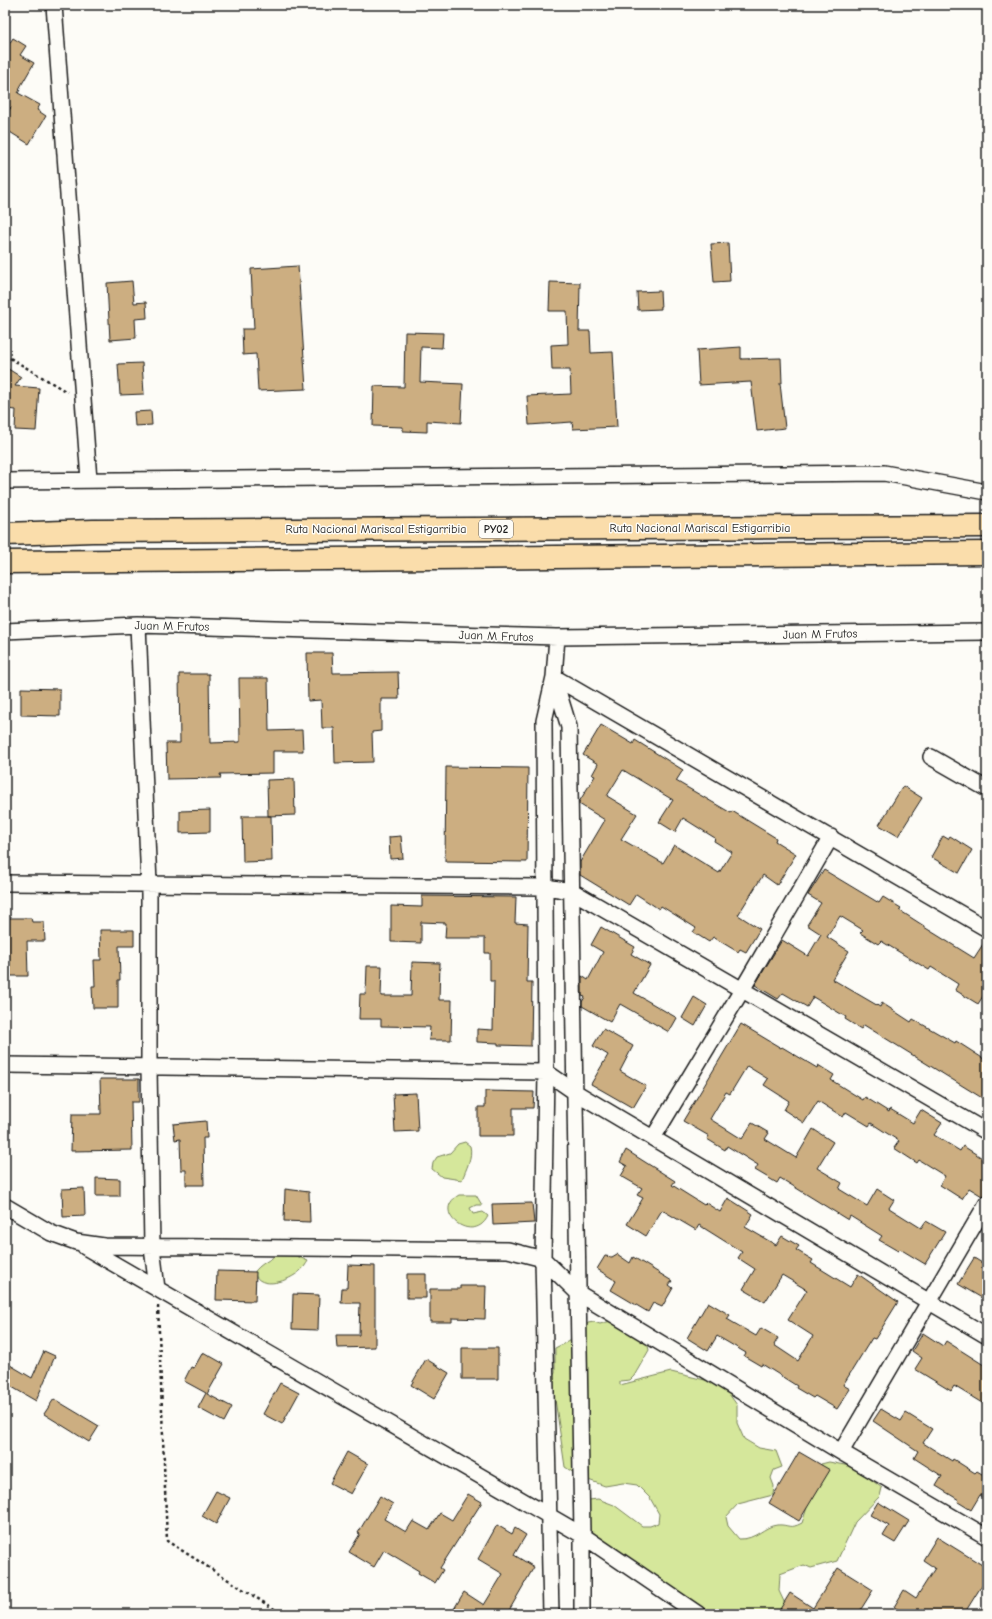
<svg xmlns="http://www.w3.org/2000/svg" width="992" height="1619" viewBox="0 0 992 1619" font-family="'Comic Neue',sans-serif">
<rect width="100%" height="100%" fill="#fdfcf7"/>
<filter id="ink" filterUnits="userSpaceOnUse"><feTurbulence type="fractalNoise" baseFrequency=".025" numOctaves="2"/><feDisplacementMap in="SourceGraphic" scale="8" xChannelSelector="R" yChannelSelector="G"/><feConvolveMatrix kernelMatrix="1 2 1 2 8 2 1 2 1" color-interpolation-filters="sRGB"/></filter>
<g filter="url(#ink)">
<path fill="#d5e79b" stroke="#78825c" d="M 465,1142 L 470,1146 C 473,1157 466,1169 462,1180 L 442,1177 L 432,1169 L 433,1163 L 437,1157 L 450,1153 L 458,1144 Z
M 459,1195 L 476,1195 L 482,1205 L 476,1205 L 470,1208 L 473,1214 L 483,1212 L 488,1216 C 474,1246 429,1212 459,1195 Z
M 279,1253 L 292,1254 L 308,1261 C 306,1264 304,1268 300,1271 C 289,1281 261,1291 254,1273 C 259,1264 271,1260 279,1253 Z
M 614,1320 L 646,1339 L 649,1350 L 634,1376 L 630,1380 L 620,1381 L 620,1385 L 671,1372 L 722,1384 L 737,1405 L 737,1423 L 744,1439 L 759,1448 L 776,1451 L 782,1467 L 774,1470 L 771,1478 L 774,1486 L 773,1495 L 738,1504 L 726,1517 L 728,1526 L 739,1539 C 756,1540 764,1526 777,1525 C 789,1524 789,1530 802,1523 L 821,1464 L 829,1462 L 855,1467 L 882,1488 L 880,1496 L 855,1522 L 837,1561 L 811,1568 L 804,1565 L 780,1574 L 779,1591 L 786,1606 L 780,1614 L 696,1614 L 580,1542 L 589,1500 L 598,1499 L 614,1505 L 642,1526 L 650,1526 L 658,1523 L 659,1514 L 650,1498 L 637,1485 L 623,1483 L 605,1486 L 580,1477 L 565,1467 L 555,1399 L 552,1396 L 549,1383 L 555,1373 L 555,1348 L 569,1341 L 573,1335 L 584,1329 L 588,1323 L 594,1322 L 600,1324 Z"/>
<path fill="#ccae81" stroke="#1c1c1c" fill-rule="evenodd" d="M 13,38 L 26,46 L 20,55 L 34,63 L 19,89 L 20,90 L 18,93 L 40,105 L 37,110 L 46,116 L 29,144 L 5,129 L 5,117 L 11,107 L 5,115 L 5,50 Z
M 728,243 L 730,281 L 714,282 L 711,244 Z
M 298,266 L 306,389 L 258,391 L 256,354 L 243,355 L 242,329 L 254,329 L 251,269 Z
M 132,281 L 134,303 L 146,302 L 147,318 L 135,319 L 136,338 L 110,340 L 107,283 Z
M 550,282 L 580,283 L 579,331 L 590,331 L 591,353 L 613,352 L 617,427 L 573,429 L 572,422 L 529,425 L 527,396 L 571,394 L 570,370 L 552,370 L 551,345 L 568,344 L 567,311 L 549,311 Z
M 660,291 L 661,309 L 638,310 L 637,292 Z
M 405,332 L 443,333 L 442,348 L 421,347 L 420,382 L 463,384 L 461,423 L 427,421 L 427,432 L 403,431 L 403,427 L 373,426 L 374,386 L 404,387 Z
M 741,347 L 741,359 L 781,358 L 782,383 L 780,383 L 785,428 L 757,431 L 751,382 L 699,385 L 697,350 Z
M 142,363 L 144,394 L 120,395 L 118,364 Z
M 5,367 L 21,377 L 15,386 L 39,388 L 36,431 L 15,430 L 16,410 L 6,409 L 7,398 L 5,401 Z
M 151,411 L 152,425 L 135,426 L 134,412 Z
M 307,653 L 332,653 L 333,673 L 398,672 L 399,699 L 381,699 L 381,731 L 372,732 L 373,762 L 335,763 L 334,728 L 322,728 L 321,700 L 308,701 Z
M 179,674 L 209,674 L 210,743 L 240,742 L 239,678 L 268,678 L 269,731 L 302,730 L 303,751 L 273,751 L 273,773 L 220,774 L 221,778 L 167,779 L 166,743 L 180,743 Z
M 21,688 L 60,689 L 60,716 L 21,715 Z
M 601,725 L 633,744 L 635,740 L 683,770 L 676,781 L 731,813 L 732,811 L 776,838 L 775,841 L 796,854 L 777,885 L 763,875 L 738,915 L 760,929 L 746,952 L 740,949 L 738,952 L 713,937 L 709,942 L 693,932 L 696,928 L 661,906 L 659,909 L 636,894 L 629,905 L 580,875 L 580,862 L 605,820 L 579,804 L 579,802 L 595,776 L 592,775 L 598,764 L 583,755 ZM 623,770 L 673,800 L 659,822 L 675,832 L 683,818 L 715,838 L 714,841 L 732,852 L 719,873 L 674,845 L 663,863 L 621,839 L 637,814 L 607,796 Z
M 446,767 L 528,768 L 527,862 L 445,861 Z
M 294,779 L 295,815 L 268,816 L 267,780 Z
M 903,786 L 922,798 L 898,836 L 879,825 Z
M 210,810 L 210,832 L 180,833 L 180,811 Z
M 242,816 L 271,816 L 272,861 L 243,862 Z
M 401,836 L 403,858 L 390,859 L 389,837 Z
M 943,836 L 948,839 L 950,836 L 972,850 L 959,873 L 931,857 Z
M 824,870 L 879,903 L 883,897 L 901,908 L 899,910 L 924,926 L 924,927 L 974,958 L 987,938 L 987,990 L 978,1004 L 955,990 L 958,984 L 931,967 L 929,970 L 881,941 L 878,944 L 860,933 L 863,930 L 840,916 L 827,937 L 849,951 L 832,979 L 880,1007 L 882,1003 L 911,1022 L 913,1019 L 955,1043 L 956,1041 L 987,1061 L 987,1101 L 864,1025 L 861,1029 L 845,1019 L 846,1017 L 813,997 L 807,1007 L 783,993 L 778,999 L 755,985 L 782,940 L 808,956 L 821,934 L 807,925 L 821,903 L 808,895 Z
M 422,896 L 516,897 L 515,923 L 528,924 L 527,982 L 532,982 L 531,1046 L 498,1045 L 498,1043 L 477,1042 L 477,1029 L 493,1030 L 494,981 L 490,981 L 490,953 L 485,953 L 485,938 L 445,938 L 446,923 L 421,922 L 421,943 L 391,942 L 391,906 L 422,907 Z
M 5,918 L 31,918 L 32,922 L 44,922 L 45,941 L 27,941 L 28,976 L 5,976 Z
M 601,927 L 635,947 L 631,954 L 650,965 L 634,993 L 677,1018 L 669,1032 L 620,1004 L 610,1022 L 582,1006 L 582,1002 L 585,997 L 582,996 L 582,976 L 588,980 L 603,952 L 591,945 Z
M 100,930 L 134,930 L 134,946 L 119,946 L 120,980 L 118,980 L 118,1008 L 93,1008 L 92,986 L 95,986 L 94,960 L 101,960 Z
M 412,962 L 440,963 L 439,1000 L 452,1000 L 451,1040 L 429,1040 L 430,1027 L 381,1026 L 381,1019 L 359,1019 L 360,994 L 366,994 L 367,966 L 382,966 L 381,996 L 411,996 Z
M 694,997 L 707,1005 L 695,1026 L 682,1018 Z
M 741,1024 L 781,1048 L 782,1047 L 817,1068 L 818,1065 L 834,1075 L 831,1080 L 863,1100 L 865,1097 L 889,1112 L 890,1109 L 913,1123 L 921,1110 L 942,1123 L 934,1135 L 960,1151 L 963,1146 L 987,1161 L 987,1194 L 982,1196 L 969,1188 L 962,1199 L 940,1185 L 945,1176 L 919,1160 L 917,1163 L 894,1148 L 899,1141 L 871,1123 L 869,1126 L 846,1112 L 843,1117 L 818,1101 L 804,1123 L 784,1110 L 789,1101 L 764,1085 L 768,1079 L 747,1066 L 730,1094 L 726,1092 L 710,1119 L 742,1139 L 752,1123 L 769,1133 L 765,1139 L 796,1158 L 813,1129 L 833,1142 L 817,1168 L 842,1183 L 839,1189 L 867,1206 L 877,1189 L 894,1200 L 889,1208 L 921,1228 L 926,1221 L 945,1232 L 925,1264 L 900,1249 L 898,1251 L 879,1240 L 882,1236 L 850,1216 L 848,1220 L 780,1178 L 777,1183 L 755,1170 L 758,1165 L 727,1146 L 725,1150 L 707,1139 L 709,1136 L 683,1121 Z
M 603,1029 L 633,1046 L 620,1071 L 646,1086 L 633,1108 L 591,1084 L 608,1055 L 593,1046 Z
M 100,1079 L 139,1079 L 139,1102 L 131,1102 L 132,1150 L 71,1151 L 72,1114 L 101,1114 Z
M 485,1091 L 534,1092 L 533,1108 L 513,1108 L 513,1136 L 478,1136 L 478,1107 L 485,1107 Z
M 416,1093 L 418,1131 L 395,1132 L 393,1094 Z
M 206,1121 L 207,1138 L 203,1138 L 204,1185 L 186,1185 L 186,1170 L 181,1170 L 180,1139 L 175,1140 L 173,1124 Z
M 626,1150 L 675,1181 L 672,1185 L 704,1205 L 706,1203 L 720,1212 L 728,1198 L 753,1214 L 745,1227 L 776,1245 L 782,1236 L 799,1246 L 796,1250 L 813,1260 L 811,1263 L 850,1287 L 858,1274 L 898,1302 L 875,1339 L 872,1338 L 843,1385 L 850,1389 L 837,1409 L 815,1396 L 813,1398 L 796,1388 L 797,1386 L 762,1364 L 761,1366 L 744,1356 L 746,1353 L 717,1336 L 708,1351 L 687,1338 L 708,1302 L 730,1315 L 727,1319 L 756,1336 L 761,1328 L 778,1338 L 774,1345 L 798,1361 L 813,1336 L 788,1320 L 807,1290 L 782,1275 L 765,1302 L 743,1289 L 755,1269 L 738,1258 L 742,1252 L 699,1225 L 696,1230 L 662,1210 L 646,1236 L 627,1224 L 643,1198 L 637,1195 L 642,1188 L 621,1176 L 627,1166 L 620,1162 Z
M 96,1178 L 120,1179 L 120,1196 L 96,1196 Z
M 84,1188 L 85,1216 L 63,1217 L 62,1189 Z
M 285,1189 L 309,1192 L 310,1222 L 284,1221 Z
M 532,1203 L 534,1223 L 493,1225 L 492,1204 Z
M 617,1254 L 630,1263 L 633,1257 L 672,1281 L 669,1285 L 673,1288 L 662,1307 L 653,1303 L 648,1312 L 611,1290 L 616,1281 L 597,1269 L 605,1256 L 612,1257 Z
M 974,1258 L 987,1266 L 987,1301 L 958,1284 Z
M 348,1265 L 375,1266 L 375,1347 L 337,1348 L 336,1335 L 359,1335 L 360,1303 L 341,1303 L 342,1288 L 347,1288 Z
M 217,1271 L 256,1272 L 255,1301 L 216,1300 Z
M 407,1274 L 426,1274 L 426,1298 L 407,1298 Z
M 460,1286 L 486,1286 L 485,1319 L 452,1318 L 452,1322 L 430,1322 L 430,1289 L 460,1289 Z
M 293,1294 L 319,1295 L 318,1330 L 292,1329 Z
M 923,1333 L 943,1346 L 946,1341 L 987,1367 L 987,1406 L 954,1386 L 951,1391 L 915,1369 L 922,1358 L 912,1351 Z
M 462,1348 L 498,1348 L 498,1379 L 462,1379 Z
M 44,1351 L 55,1356 L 36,1401 L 5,1383 L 5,1362 L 32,1378 Z
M 203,1352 L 224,1364 L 207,1394 L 232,1407 L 224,1422 L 198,1408 L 206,1393 L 184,1381 L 191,1367 L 194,1368 Z
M 426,1359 L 449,1373 L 434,1399 L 411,1385 Z
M 280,1383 L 299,1393 L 282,1424 L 263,1414 Z
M 54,1399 L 99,1426 L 89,1442 L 44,1414 Z
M 881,1409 L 901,1421 L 906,1413 L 932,1429 L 923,1443 L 952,1461 L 953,1459 L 975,1473 L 977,1471 L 987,1477 L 987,1499 L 980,1495 L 971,1510 L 958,1502 L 959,1500 L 936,1486 L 942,1476 L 914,1458 L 918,1451 L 873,1421 Z
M 347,1452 L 368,1464 L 351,1494 L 330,1483 Z
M 799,1452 L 830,1470 L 799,1521 L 769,1503 Z
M 216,1491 L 230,1498 L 216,1524 L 202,1516 Z
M 468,1494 L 482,1502 L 440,1568 L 443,1570 L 435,1583 L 418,1573 L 419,1571 L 384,1550 L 374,1567 L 349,1552 L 360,1534 L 358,1533 L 380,1496 L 393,1504 L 384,1519 L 406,1532 L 413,1521 L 429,1530 L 440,1513 L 452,1520 Z
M 878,1502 L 909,1521 L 895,1543 L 883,1536 L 889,1526 L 870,1515 Z
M 497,1525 L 512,1534 L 515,1528 L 526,1535 L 514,1555 L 534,1567 L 507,1614 L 451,1614 L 464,1592 L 484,1605 L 503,1574 L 478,1559 Z
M 937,1537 L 987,1568 L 987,1577 L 964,1614 L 906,1614 L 894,1607 L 904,1590 L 916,1598 L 935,1568 L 923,1560 Z
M 838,1568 L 873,1590 L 858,1614 L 777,1614 L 790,1593 L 813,1608 Z"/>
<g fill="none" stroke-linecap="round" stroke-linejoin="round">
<g stroke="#1c1c1c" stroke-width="18">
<path id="minor" d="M 54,5 L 89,480
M 5,481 L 884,473 L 987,492
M 138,625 L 149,884 L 149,1068 L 152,1247 L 157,1289
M 5,631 L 138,625 L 557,637 L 987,632
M 554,677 L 987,929
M 554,678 L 569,727 L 582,1535 L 582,1614
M 931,757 L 987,789
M 5,883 L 545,887 L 572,891 L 987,1132
M 5,1065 L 546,1072 L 575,1092 L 987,1336
M 653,1138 L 742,990 L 831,837
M 5,1206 L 51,1233 L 76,1242 L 104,1246 L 508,1250 L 543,1259 L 578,1293 L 841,1452 L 987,1537
M 85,1247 L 582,1535 L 698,1614
M 841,1452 L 987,1203
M 551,1614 L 543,1259 L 546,1072 L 544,721 L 554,677 L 557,637"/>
</g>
<g stroke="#1c1c1c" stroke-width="25">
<path id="trunk" d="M 5,534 L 93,531 L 987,526
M 5,562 L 987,553"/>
</g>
<path stroke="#1c1c1c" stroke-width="2.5" stroke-dasharray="3 3" stroke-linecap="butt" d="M 5,355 L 67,392
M 158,1306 L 167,1541 L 282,1614"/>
<use href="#minor" stroke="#fdfcf7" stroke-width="15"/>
<use href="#trunk" stroke="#faddab" stroke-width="22"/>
</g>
</g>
<g text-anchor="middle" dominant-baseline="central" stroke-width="3" stroke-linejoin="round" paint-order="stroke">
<rect fill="#fdfcf7" stroke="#605f5e" stroke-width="1" x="479" y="520" width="34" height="18" rx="3"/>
<g font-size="11" font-weight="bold" fill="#1c1c1c">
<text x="496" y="529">PY02</text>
</g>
<g font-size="12" fill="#1c1c1c" stroke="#fdfcf7">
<text x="700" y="528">Ruta Nacional Mariscal Estigarribia</text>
<text x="376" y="529">Ruta Nacional Mariscal Estigarribia</text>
<text transform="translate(172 626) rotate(1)">Juan M Frutos</text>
<text transform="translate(820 634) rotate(-1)">Juan M Frutos</text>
<text transform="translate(496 636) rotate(2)">Juan M Frutos</text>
</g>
</g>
<rect width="992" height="1619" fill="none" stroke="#fdfcf7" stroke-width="20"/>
<rect x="10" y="10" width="972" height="1599" fill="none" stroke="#1c1c1c" stroke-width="1.5" filter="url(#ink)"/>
</svg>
